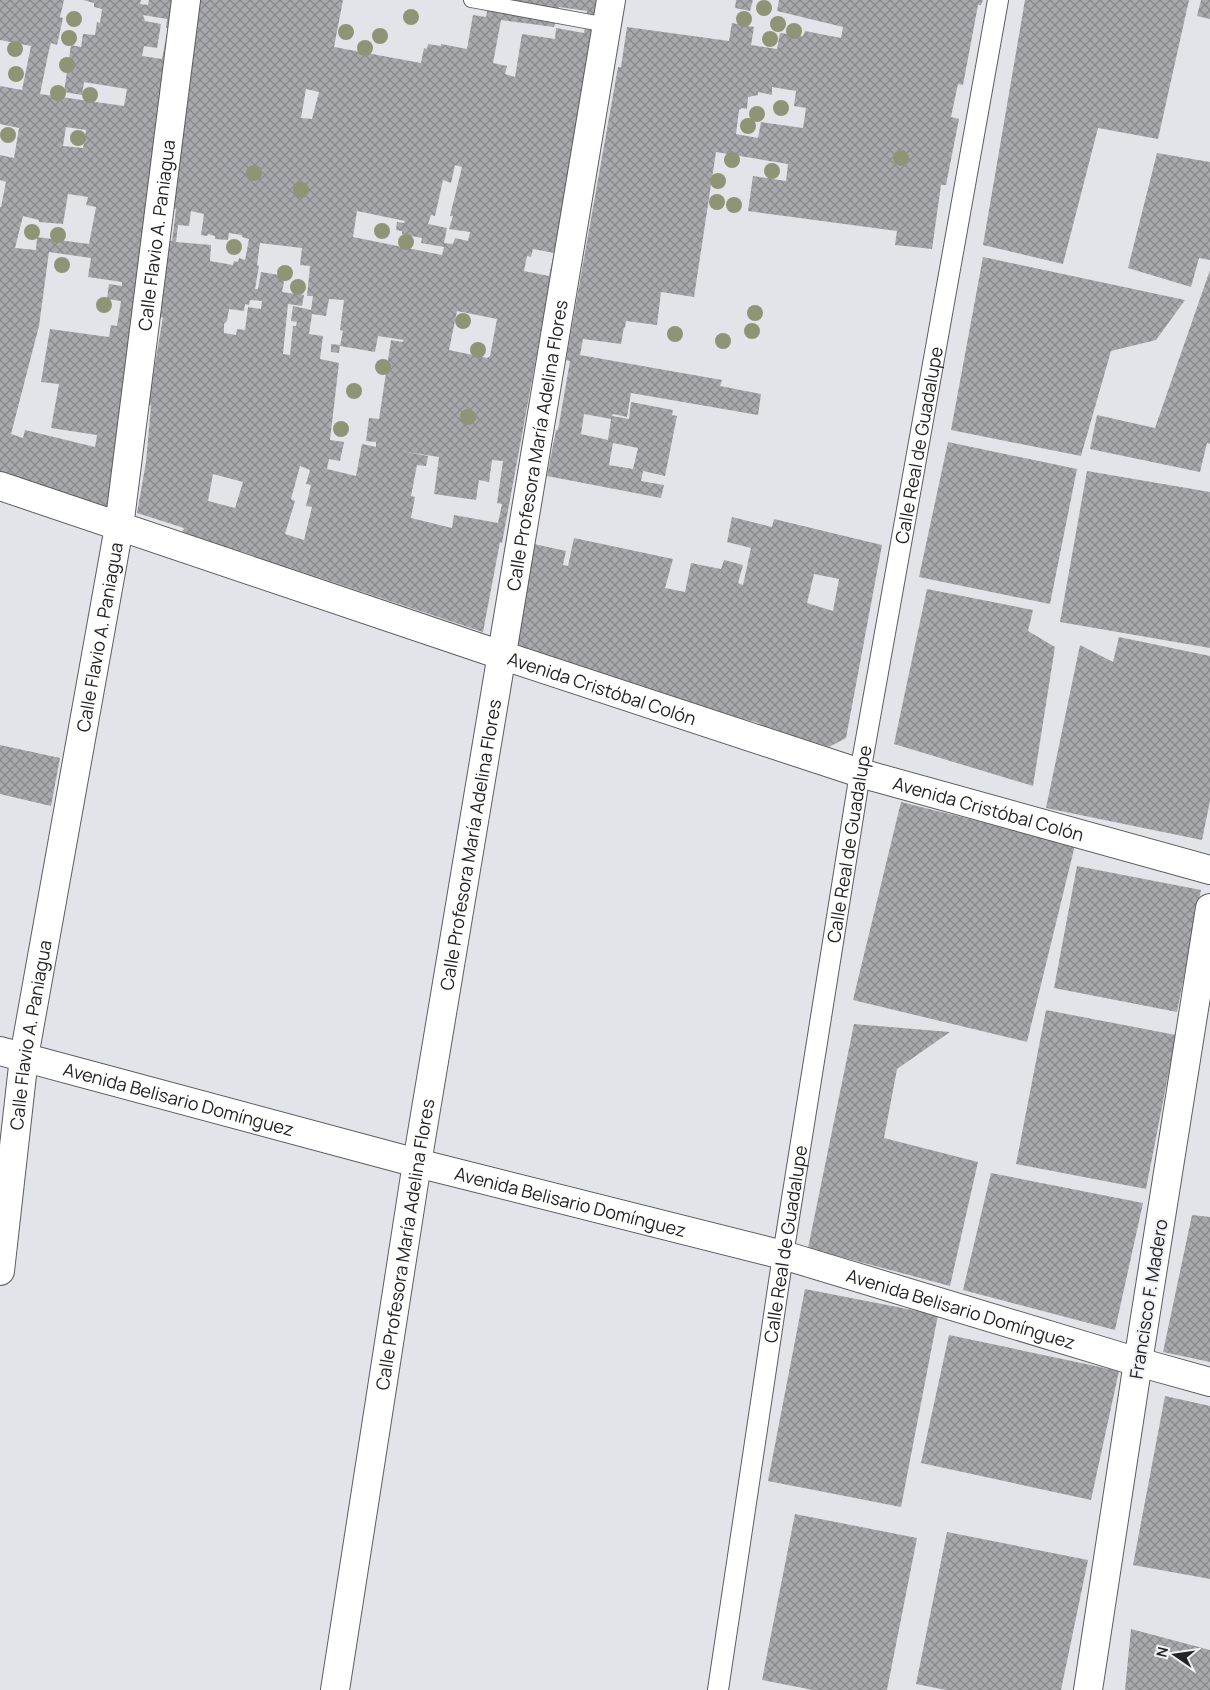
<svg xmlns="http://www.w3.org/2000/svg" width="1210" height="1690" viewBox="0 0 1210 1690" font-family="Manrope,sans-serif">
<defs>
<pattern id="building-cross-hatch" width="8" height="8" patternUnits="userSpaceOnUse" patternTransform="scale(1.25)"><rect width="8" height="8" fill="#a8a9ad"/><path d="M0 0l8 8M0 8l8-8" fill="none" stroke="#89898d"/></pattern>
</defs>
<rect width="100%" height="100%" fill="#e3e4e9"/>
<path fill="url(#building-cross-hatch)" fill-rule="evenodd" d="M 0,0 L 64,0 L 60,17 L 63,18 L 57,45 L 51,43 L 49,50 L 40,94 L 124,106 L 127,89 L 84,82 L 82,95 L 64,92 L 71,45 L 81,47 L 83,34 L 95,35 L 97,22 L 100,23 L 102,9 L 94,7 L 94,3 L 83,0 L 141,0 L 140,4 L 148,5 L 149,0 L 178,0 L 108,509 L 0,472 L 0,207 L 1,207 L 6,182 L 0,180 L 0,155 L 14,158 L 19,128 L 0,124 L 0,86 L 22,90 L 31,46 L 0,40 ZM 143,15 L 167,19 L 166,28 L 168,28 L 162,59 L 142,56 L 144,46 L 157,48 L 161,24 L 145,21 ZM 66,127 L 86,130 L 83,148 L 63,146 ZM 68,194 L 88,197 L 86,205 L 96,207 L 89,244 L 37,237 L 36,250 L 15,248 L 23,216 L 39,220 L 39,222 L 63,224 ZM 49,252 L 91,258 L 88,277 L 122,282 L 122,286 L 109,284 L 107,299 L 121,301 L 117,326 L 111,325 L 109,337 L 50,329 L 41,382 L 59,384 L 51,428 L 97,435 L 95,447 L 25,430 L 23,438 L 11,434 L 39,326 Z
M 199,0 L 343,0 L 334,47 L 421,63 L 424,48 L 427,49 L 428,44 L 441,46 L 441,44 L 467,49 L 473,15 L 486,17 L 489,0 L 602,0 L 554,278 L 551,277 L 502,543 L 500,542 L 483,632 L 240,551 L 239,554 L 181,535 L 184,528 L 137,513 L 146,462 L 151,405 L 148,405 L 163,317 L 160,318 L 169,241 L 172,241 L 176,209 L 173,208 ZM 559,7 L 587,11 L 584,33 L 556,28 L 555,39 L 522,34 L 515,77 L 505,74 L 507,66 L 493,63 L 501,20 L 554,27 ZM 306,89 L 319,92 L 312,119 L 301,118 ZM 455,165 L 462,167 L 450,216 L 453,216 L 449,229 L 470,232 L 468,241 L 455,238 L 453,244 L 444,243 L 447,228 L 428,224 L 431,215 L 435,216 L 443,180 L 451,183 ZM 191,211 L 204,214 L 201,235 L 207,236 L 208,234 L 215,236 L 215,239 L 228,240 L 229,233 L 242,235 L 242,237 L 249,239 L 245,260 L 239,258 L 238,262 L 234,261 L 233,265 L 210,261 L 211,245 L 176,242 L 178,225 L 189,226 ZM 357,211 L 405,221 L 404,223 L 397,222 L 396,230 L 402,231 L 402,234 L 422,238 L 421,243 L 444,247 L 442,255 L 353,237 ZM 260,243 L 302,248 L 300,265 L 310,266 L 307,296 L 313,296 L 311,310 L 293,306 L 291,321 L 297,322 L 296,326 L 293,326 L 290,355 L 283,354 L 288,304 L 302,306 L 304,295 L 282,292 L 285,276 L 261,272 L 258,289 L 255,289 L 259,266 L 257,265 ZM 533,249 L 554,253 L 549,276 L 524,271 L 527,256 L 531,257 ZM 329,299 L 344,300 L 340,330 L 343,331 L 340,346 L 375,352 L 378,336 L 404,340 L 402,342 L 391,340 L 379,419 L 369,418 L 366,441 L 376,442 L 376,447 L 362,444 L 356,476 L 327,469 L 329,459 L 340,461 L 344,442 L 330,440 L 339,363 L 320,359 L 323,336 L 309,334 L 312,314 L 326,316 ZM 250,300 L 262,301 L 261,309 L 248,307 L 245,330 L 237,329 L 236,335 L 224,333 L 224,324 L 227,321 L 229,309 L 244,311 L 245,304 L 249,305 ZM 457,311 L 497,319 L 490,356 L 487,358 L 449,350 ZM 401,451 L 439,457 L 434,494 L 476,500 L 479,480 L 489,482 L 492,460 L 503,461 L 497,503 L 502,504 L 498,523 L 454,515 L 452,528 L 411,518 L 415,497 L 411,496 L 417,465 L 426,466 L 428,456 ZM 300,466 L 310,470 L 306,484 L 311,485 L 306,506 L 312,507 L 304,540 L 285,534 L 295,501 L 291,499 ZM 213,474 L 243,482 L 235,508 L 208,501 Z
M 736,0 L 753,0 L 750,11 L 735,8 Z
M 779,0 L 983,0 L 981,5 L 978,5 L 963,85 L 958,84 L 951,117 L 959,119 L 946,185 L 941,185 L 932,249 L 895,245 L 897,231 L 748,211 L 753,176 L 786,181 L 788,164 L 716,152 L 694,297 L 661,292 L 657,325 L 626,321 L 625,328 L 624,327 L 621,344 L 583,339 L 580,355 L 722,380 L 720,386 L 761,394 L 758,415 L 631,393 L 627,417 L 613,414 L 612,416 L 629,419 L 631,402 L 673,410 L 672,415 L 677,416 L 665,476 L 643,471 L 641,481 L 664,485 L 661,498 L 547,476 L 556,430 L 558,430 L 570,361 L 566,360 L 570,337 L 618,67 L 621,67 L 627,27 L 729,41 L 732,23 L 754,27 L 751,45 L 777,49 L 780,33 L 803,36 L 805,31 L 841,38 L 843,27 L 777,11 ZM 772,87 L 796,91 L 794,106 L 806,108 L 803,128 L 761,122 L 758,138 L 736,134 L 739,110 L 742,108 L 747,109 L 748,97 L 758,95 L 758,92 L 772,95 ZM 584,414 L 611,419 L 608,440 L 581,434 ZM 613,443 L 638,448 L 633,469 L 609,465 Z
M 1025,0 L 1189,0 L 1158,139 L 1098,128 L 1063,264 L 983,245 Z
M 1201,0 L 1210,0 L 1210,19 L 1197,16 Z
M 1157,153 L 1210,162 L 1210,260 L 1199,258 L 1191,287 L 1128,268 Z
M 983,257 L 1185,300 L 1156,340 L 1111,351 L 1081,456 L 951,430 Z
M 1210,270 L 1210,444 L 1207,443 L 1200,472 L 1090,449 L 1097,415 L 1155,428 Z
M 331,344 L 340,345 L 339,353 L 331,352 Z
M 948,442 L 1077,469 L 1050,604 L 919,577 Z
M 1087,471 L 1210,492 L 1210,648 L 1060,622 Z
M 732,517 L 772,527 L 774,519 L 882,545 L 846,738 L 829,747 L 759,725 L 759,723 L 700,708 L 510,645 L 534,544 L 566,551 L 563,565 L 568,566 L 574,538 L 673,559 L 665,588 L 685,592 L 691,563 L 721,569 L 724,560 L 743,565 L 738,583 L 743,585 L 751,548 L 727,542 ZM 814,574 L 839,579 L 833,611 L 807,603 Z
M 927,589 L 1033,610 L 1028,631 L 1055,647 L 1033,786 L 894,744 Z
M 1119,637 L 1210,656 L 1210,801 L 1202,840 L 1046,808 L 1080,645 L 1113,662 Z
M 0,745 L 60,758 L 51,806 L 0,794 Z
M 901,802 L 1075,845 L 1027,1042 L 853,1000 Z
M 1077,866 L 1201,890 L 1177,1012 L 1054,988 Z
M 1046,1010 L 1176,1035 L 1146,1189 L 1016,1164 Z
M 854,1024 L 950,1032 L 897,1069 L 884,1138 L 978,1162 L 950,1286 L 808,1248 Z
M 991,1173 L 1143,1203 L 1115,1330 L 963,1290 Z
M 1192,1215 L 1210,1217 L 1210,1362 L 1163,1352 Z
M 805,1289 L 938,1315 L 901,1507 L 768,1481 Z
M 949,1335 L 1119,1371 L 1091,1500 L 921,1463 Z
M 1165,1396 L 1210,1406 L 1210,1579 L 1133,1565 Z
M 795,1514 L 917,1538 L 887,1690 L 813,1690 L 762,1680 Z
M 947,1532 L 1088,1560 L 1061,1690 L 946,1690 L 916,1684 Z
M 1131,1629 L 1210,1650 L 1210,1690 L 1125,1690 Z"/>
<g fill="none" stroke-linecap="round" stroke-linejoin="round">
<g stroke="#5c5d61" stroke-width="16">
<path id="service" d="M 471,0 L 607,25"/>
</g>
<g stroke="#5c5d61" stroke-width="22">
<g id="pedestrian">
<path id="s1" d="M 718,1690 L 783,1255 L 860,773 L 998,0"/>
</g>
</g>
<g stroke="#5c5d61" stroke-width="30">
<g id="minor">
<path id="s2" d="M 0,486 L 501,655 L 860,773 L 1210,870"/>
<path d="M 1138,1362 L 1210,908"/>
</g>
</g>
<g stroke="#5c5d61" stroke-width="30">
<g id="tertiary">
<path id="s3" d="M 0,1051 L 417,1163 L 783,1255 L 1138,1362 L 1210,1382"/>
<path id="s4" d="M 0,1271 L 24,1057 L 119,527 L 186,0"/>
<path id="s5" d="M 335,1690 L 417,1163 L 611,0"/>
<path d="M 1088,1690 L 1138,1362"/>
</g>
</g>
<use href="#service" stroke="#fff" stroke-width="14"/>
<use href="#pedestrian" stroke="#fff" stroke-width="20"/>
<use href="#minor" stroke="#fff" stroke-width="28"/>
<use href="#tertiary" stroke="#fff" stroke-width="28"/>
</g>
<g fill="#909476">
<circle cx="764" cy="8" r="8"/>
<circle cx="411" cy="17" r="8"/>
<circle cx="74" cy="19" r="8"/>
<circle cx="744" cy="19" r="8"/>
<circle cx="778" cy="24" r="8"/>
<circle cx="794" cy="31" r="8"/>
<circle cx="346" cy="32" r="8"/>
<circle cx="380" cy="36" r="8"/>
<circle cx="69" cy="38" r="8"/>
<circle cx="770" cy="39" r="8"/>
<circle cx="365" cy="48" r="8"/>
<circle cx="15" cy="49" r="8"/>
<circle cx="67" cy="65" r="8"/>
<circle cx="16" cy="74" r="8"/>
<circle cx="58" cy="93" r="8"/>
<circle cx="90" cy="95" r="8"/>
<circle cx="781" cy="108" r="8"/>
<circle cx="757" cy="114" r="8"/>
<circle cx="748" cy="126" r="8"/>
<circle cx="8" cy="135" r="8"/>
<circle cx="78" cy="138" r="8"/>
<circle cx="901" cy="158" r="8"/>
<circle cx="732" cy="160" r="8"/>
<circle cx="772" cy="171" r="8"/>
<circle cx="254" cy="173" r="8"/>
<circle cx="718" cy="181" r="8"/>
<circle cx="301" cy="190" r="8"/>
<circle cx="717" cy="202" r="8"/>
<circle cx="734" cy="205" r="8"/>
<circle cx="382" cy="231" r="8"/>
<circle cx="32" cy="232" r="8"/>
<circle cx="58" cy="235" r="8"/>
<circle cx="406" cy="242" r="8"/>
<circle cx="234" cy="247" r="8"/>
<circle cx="62" cy="265" r="8"/>
<circle cx="285" cy="273" r="8"/>
<circle cx="298" cy="287" r="8"/>
<circle cx="104" cy="305" r="8"/>
<circle cx="755" cy="313" r="8"/>
<circle cx="463" cy="321" r="8"/>
<circle cx="752" cy="331" r="8"/>
<circle cx="675" cy="334" r="8"/>
<circle cx="723" cy="341" r="8"/>
<circle cx="478" cy="350" r="8"/>
<circle cx="383" cy="367" r="8"/>
<circle cx="354" cy="391" r="8"/>
<circle cx="468" cy="417" r="8"/>
<circle cx="341" cy="429" r="8"/>
</g>
<g text-anchor="middle" dominant-baseline="central" stroke-width="4" stroke-linejoin="round" paint-order="stroke">
<g font-size="18" fill="#242426" stroke="#f0f1f6">
<text stroke="none"><textPath href="#s4" startOffset="1048">Calle Flavio A. Paniagua</textPath></text>
<text stroke="none"><textPath href="#s5" startOffset="1261">Calle Profesora María Adelina Flores</textPath></text>
<text stroke="none"><textPath href="#s1" startOffset="1261">Calle Real de Guadalupe</textPath></text>
<text stroke="none"><textPath href="#s4" startOffset="642">Calle Flavio A. Paniagua</textPath></text>
<text stroke="none"><textPath href="#s2" startOffset="635">Avenida Cristóbal Colón</textPath></text>
<text stroke="none"><textPath href="#s2" startOffset="1040">Avenida Cristóbal Colón</textPath></text>
<text stroke="none"><textPath href="#s1" startOffset="856">Calle Real de Guadalupe</textPath></text>
<text stroke="none"><textPath href="#s5" startOffset="856">Calle Profesora María Adelina Flores</textPath></text>
<text stroke="none"><textPath href="#s4" startOffset="238">Calle Flavio A. Paniagua</textPath></text>
<text stroke="none"><textPath href="#s3" startOffset="185">Avenida Belisario Domínguez</textPath></text>
<text stroke="none"><textPath href="#s3" startOffset="590">Avenida Belisario Domínguez</textPath></text>
<text stroke="none"><textPath href="#s5" startOffset="451">Calle Profesora María Adelina Flores</textPath></text>
<text stroke="none"><textPath href="#s1" startOffset="451">Calle Real de Guadalupe</textPath></text>
<text transform="translate(1148 1299) rotate(-81)">Francisco F. Madero</text>
<text stroke="none"><textPath href="#s3" startOffset="995">Avenida Belisario Domínguez</textPath></text>
</g>
</g>
<g transform="translate(1175 1655) rotate(283)" stroke="#f0f1f6" stroke-width="4" paint-order="stroke">
<path d="M0-4L9 19L0 12L-9 19Z" fill="#242426"/>
<text y="-8" font-size="14" font-weight="bold" text-anchor="middle" fill="#242426">N</text>
</g>
</svg>
